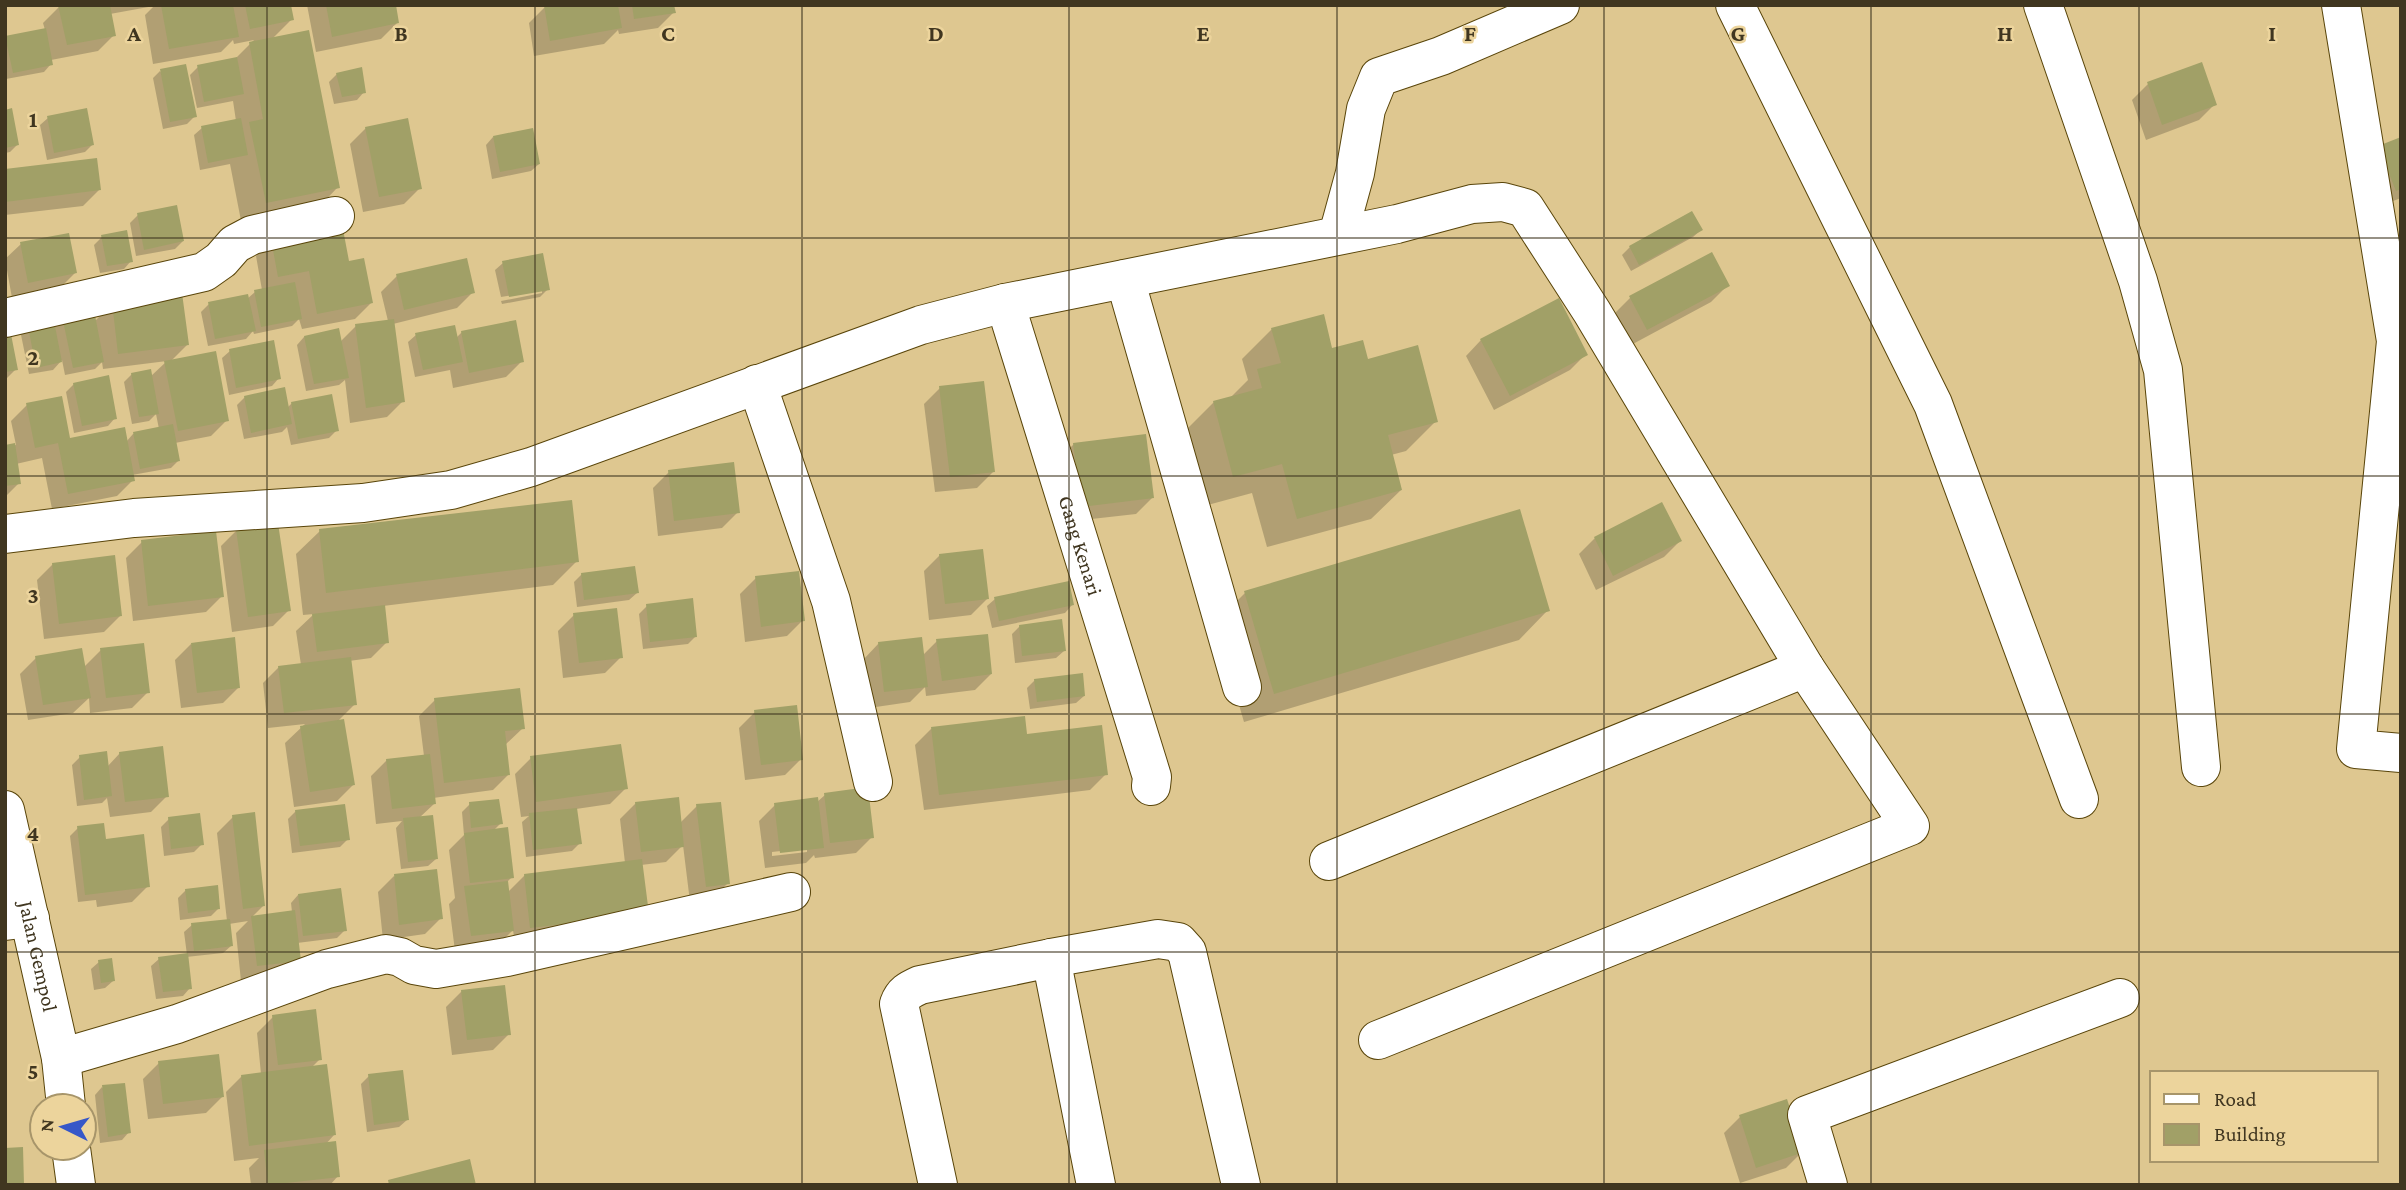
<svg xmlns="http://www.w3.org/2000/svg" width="2406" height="1190" viewBox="0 0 2406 1190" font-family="'Crimson Pro',serif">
<rect width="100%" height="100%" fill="#dec790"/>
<path fill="#0003" fill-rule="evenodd" d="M 67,5 L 290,5 L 292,19 L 272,39 L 338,187 L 315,211 L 242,226 L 230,164 L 200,170 L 194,135 L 202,128 L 236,121 L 233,101 L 197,108 L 190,75 L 198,67 L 235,59 L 254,40 L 234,44 L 233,40 L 221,52 L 153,64 L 145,15 L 154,6 L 110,14 L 114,35 L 98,51 L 51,60 L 51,64 L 44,72 L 6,79 L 5,39 L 45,30 L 43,23 L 59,7 Z
M 307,5 L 394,5 L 397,23 L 381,39 L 316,52 Z
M 553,5 L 673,5 L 674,12 L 658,28 L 619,34 L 618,30 L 604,44 L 534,56 L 529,23 L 545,7 Z
M 160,71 L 195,116 L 187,124 L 163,129 L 153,78 Z
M 337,74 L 364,92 L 357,100 L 334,104 L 329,82 Z
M 2148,84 L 2215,104 L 2199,120 L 2146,140 L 2132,100 Z
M 5,111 L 17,145 L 10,152 L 5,153 Z
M 48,118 L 93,144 L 85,152 L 47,160 L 40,125 Z
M 366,128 L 420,188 L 404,204 L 363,212 L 350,144 Z
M 493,137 L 539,164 L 531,171 L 492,179 L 486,145 Z
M 2401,139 L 2401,198 L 2380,206 L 2363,164 Z
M 5,170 L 99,190 L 83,206 L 5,215 Z
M 138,215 L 183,241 L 175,249 L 136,256 L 130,223 Z
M 1701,230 L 1693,237 L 1631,271 L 1622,255 L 1630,247 Z
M 102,237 L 131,261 L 124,269 L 100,273 L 94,245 Z
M 272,240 L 347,263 L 371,303 L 355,319 L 302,329 L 299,319 L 292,326 L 254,334 L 253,331 L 246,339 L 208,346 L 201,312 L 209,304 L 247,299 L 255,292 L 262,290 L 256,256 Z
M 21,244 L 75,273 L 59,289 L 12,298 L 5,259 Z
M 1711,255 L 1727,286 L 1711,302 L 1631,345 L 1614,314 L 1630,298 Z
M 503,263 L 548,289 L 540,297 L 502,304 L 501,301 L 542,293 L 542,290 L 501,297 L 495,270 Z
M 397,276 L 473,292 L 457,308 L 393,324 L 403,401 L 387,417 L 350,423 L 345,380 L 339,385 L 306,391 L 297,345 L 304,337 L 340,342 L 356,326 L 388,321 L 381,292 Z
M 113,303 L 187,345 L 170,362 L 227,420 L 211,436 L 175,443 L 179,460 L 171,468 L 132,475 L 133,480 L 117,496 L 52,509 L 42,458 L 16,464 L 19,483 L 5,497 L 5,447 L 16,445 L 11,421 L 27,405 L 69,440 L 126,442 L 133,434 L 159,429 L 156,414 L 149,421 L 132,424 L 124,382 L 132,374 L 150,377 L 167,361 L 103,369 L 102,362 L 95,369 L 65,375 L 62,360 L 53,370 L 29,374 L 20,330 L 63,317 L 95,321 Z
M 5,326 L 16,369 L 5,380 Z
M 1272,329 L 1367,361 L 1436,421 L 1406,451 L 1391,455 L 1401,490 L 1371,519 L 1267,547 L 1252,493 L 1204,506 L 1184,432 L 1214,402 L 1230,398 L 1248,380 L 1242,359 Z
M 462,332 L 522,361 L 506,377 L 453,388 L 450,370 L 415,377 L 408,342 L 416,335 L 456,338 Z
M 1481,340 L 1586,354 L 1570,370 L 1494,410 L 1466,356 Z
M 230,351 L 279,378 L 272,386 L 229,395 L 222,358 Z
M 74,384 L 115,418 L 108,426 L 74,433 L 66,392 Z
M 940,388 L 993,472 L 977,488 L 935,492 L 924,404 Z
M 245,397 L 287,408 L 292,403 L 337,430 L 329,438 L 291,445 L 287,427 L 282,432 L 244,439 L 237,405 Z
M 1074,444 L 1152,498 L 1136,514 L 1065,522 L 1058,460 Z
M 669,472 L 738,512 L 722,528 L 658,536 L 653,488 Z
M 237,530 L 289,610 L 273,626 L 232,632 L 221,546 Z
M 320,531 L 577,561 L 553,585 L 383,606 L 387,642 L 371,658 L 349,661 L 355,704 L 337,722 L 353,785 L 337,801 L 294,807 L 285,743 L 305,724 L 268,728 L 263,683 L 279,667 L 301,665 L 296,631 L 314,614 L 303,615 L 296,554 Z
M 1595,538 L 1680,541 L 1664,557 L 1596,590 L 1579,554 Z
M 142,542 L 222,596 L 206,612 L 133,621 L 126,558 Z
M 940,555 L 987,599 L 971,615 L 929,620 L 924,571 Z
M 53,564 L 120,616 L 104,632 L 44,639 L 37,580 Z
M 582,574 L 637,593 L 629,600 L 577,607 L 574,582 Z
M 756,578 L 803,620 L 787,636 L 745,642 L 740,594 Z
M 1245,593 L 1548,610 L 1519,640 L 1244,722 L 1215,623 Z
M 995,599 L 1072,605 L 1065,613 L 992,628 L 987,606 Z
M 647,606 L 696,636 L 688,644 L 643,649 L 639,614 Z
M 574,615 L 621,657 L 605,673 L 563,678 L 558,631 Z
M 1020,626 L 1064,651 L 1056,658 L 1015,663 L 1012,634 Z
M 937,641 L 991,674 L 975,690 L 926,696 L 925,687 L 910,702 L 869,708 L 863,660 L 879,643 L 922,656 Z
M 191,644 L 239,687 L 223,703 L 181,708 L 175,660 Z
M 101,650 L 148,692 L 132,708 L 90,713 L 89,698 L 73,713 L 28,720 L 20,674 L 36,658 L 84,667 Z
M 1035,680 L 1084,696 L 1076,703 L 1030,709 L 1027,688 Z
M 435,700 L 523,728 L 505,745 L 509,774 L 493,790 L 433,798 L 434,804 L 419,818 L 436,859 L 428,866 L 401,869 L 396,828 L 402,821 L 376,824 L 371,776 L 387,760 L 424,756 L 419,716 Z
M 755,712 L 801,759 L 785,775 L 745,780 L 739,728 Z
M 931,729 L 1025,736 L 1106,774 L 1090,790 L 924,810 L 915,745 Z
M 120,753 L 167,796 L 151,812 L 110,817 L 107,798 L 102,803 L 77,806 L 72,765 L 80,757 L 107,767 Z
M 531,758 L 626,788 L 610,804 L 576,809 L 580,843 L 572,851 L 526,857 L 522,822 L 529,816 L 521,817 L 515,774 Z
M 825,795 L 872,837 L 856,853 L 815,858 L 814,855 L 806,863 L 765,868 L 759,821 L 775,805 L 817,802 ZM 807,848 L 807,852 L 772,856 L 772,852 Z
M 636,803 L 680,823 L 697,806 L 728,883 L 712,899 L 690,902 L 683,845 L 666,862 L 641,865 L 647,914 L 515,944 L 513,930 L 496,947 L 455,951 L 449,904 L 455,898 L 449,850 L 464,835 L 462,812 L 470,804 L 501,823 L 493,831 L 512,877 L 506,883 L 508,892 L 525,875 L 625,863 L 620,819 Z
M 296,811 L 348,839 L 340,847 L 292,853 L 288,819 Z
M 233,817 L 264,905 L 252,917 L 292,912 L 291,903 L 298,895 L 345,930 L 337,938 L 297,943 L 299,960 L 241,981 L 236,933 L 248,921 L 229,924 L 231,946 L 223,953 L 186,957 L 190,988 L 183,996 L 156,999 L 151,966 L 159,959 L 187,955 L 184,932 L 192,925 L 227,921 L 217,833 Z
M 169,819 L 202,844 L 194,852 L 164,856 L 161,827 Z
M 78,828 L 105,843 L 148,886 L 132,902 L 97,907 L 96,900 L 78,902 L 70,836 Z
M 394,876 L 441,918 L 425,934 L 383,940 L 378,892 Z
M 186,890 L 219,908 L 211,916 L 180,920 L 178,898 Z
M 99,962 L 113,981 L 105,988 L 94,990 L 91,969 Z
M 462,991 L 509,1034 L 493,1050 L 452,1055 L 446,1007 Z
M 273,1017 L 320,1059 L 311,1068 L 334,1135 L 325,1145 L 338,1176 L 330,1185 L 251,1185 L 249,1168 L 259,1158 L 234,1161 L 226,1092 L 242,1076 L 261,1074 L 257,1033 Z
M 159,1063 L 222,1097 L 206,1113 L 148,1119 L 143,1079 Z
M 369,1076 L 407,1120 L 399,1127 L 367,1132 L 361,1084 Z
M 102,1087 L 129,1132 L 122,1140 L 100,1143 L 95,1095 Z
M 1740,1117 L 1802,1152 L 1786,1168 L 1740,1183 L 1724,1133 Z"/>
<path fill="#a1a067" d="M 58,5 L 110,5 L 116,36 L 67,45 Z
M 161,5 L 233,5 L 239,37 L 169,49 Z
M 245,5 L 291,5 L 294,20 L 250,29 Z
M 326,5 L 396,5 L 399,23 L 332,37 Z
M 544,5 L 618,5 L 622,28 L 550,41 Z
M 632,5 L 674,5 L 676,13 L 634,19 Z
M 46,28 L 53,65 L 13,73 L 5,36 Z
M 309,30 L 340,188 L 266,203 L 249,122 L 263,119 L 249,42 Z
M 237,57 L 244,94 L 204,102 L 197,65 Z
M 2202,62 L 2217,105 L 2162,125 L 2147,82 Z
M 186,64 L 197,117 L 170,122 L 160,69 Z
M 362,67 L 366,93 L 342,97 L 336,73 Z
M 12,108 L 19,145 L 5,148 L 5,110 Z
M 87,108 L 94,145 L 54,153 L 47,116 Z
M 241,118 L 248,155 L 208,163 L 201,126 Z
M 408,118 L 422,189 L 379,197 L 365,127 Z
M 533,128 L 540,164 L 500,172 L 493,136 Z
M 2401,137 L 2401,189 L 2396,191 L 2378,146 Z
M 97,158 L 101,190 L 5,202 L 5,169 Z
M 177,205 L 184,241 L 144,250 L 137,213 Z
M 1692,211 L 1703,230 L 1639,265 L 1629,246 Z
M 342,224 L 349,261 L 364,258 L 373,303 L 317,314 L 309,271 L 278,277 L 271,239 Z
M 127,230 L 133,262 L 107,266 L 101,235 Z
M 69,233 L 77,273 L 28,283 L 20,242 Z
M 1712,252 L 1730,286 L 1647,330 L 1629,296 Z
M 543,253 L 550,290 L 509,297 L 502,261 Z
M 467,258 L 475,293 L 404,310 L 396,274 Z
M 295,282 L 302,319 L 261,327 L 254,290 Z
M 182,293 L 189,345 L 118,354 L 112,302 Z
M 248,294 L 256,331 L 215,339 L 208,302 Z
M 1559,298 L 1588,355 L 1510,396 L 1480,339 Z
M 94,310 L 104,362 L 73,368 L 62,316 Z
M 1324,314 L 1332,348 L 1363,340 L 1368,359 L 1418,345 L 1438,422 L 1388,435 L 1402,490 L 1297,519 L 1282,464 L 1233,477 L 1213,401 L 1262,388 L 1257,369 L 1281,363 L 1271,328 Z
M 53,316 L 62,362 L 36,368 L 27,321 Z
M 394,319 L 405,402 L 366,408 L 355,324 Z
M 516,320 L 524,362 L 469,373 L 461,331 Z
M 5,324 L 9,324 L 18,370 L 5,372 Z
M 455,325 L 463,362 L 423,370 L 415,333 Z
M 339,328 L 349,378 L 314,384 L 304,336 Z
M 274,340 L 281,379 L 236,388 L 229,349 Z
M 216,351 L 229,421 L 178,431 L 164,361 Z
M 151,369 L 159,414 L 139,417 L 131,373 Z
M 109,375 L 117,419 L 82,426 L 73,383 Z
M 984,381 L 995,472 L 950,477 L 939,386 Z
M 285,387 L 292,424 L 251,433 L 244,396 Z
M 332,394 L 339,431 L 298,439 L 291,402 Z
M 62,396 L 70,438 L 125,427 L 135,481 L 68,494 L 58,443 L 35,448 L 26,403 Z
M 173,424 L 180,461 L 140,469 L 133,432 Z
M 1146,434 L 1154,498 L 1081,507 L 1073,443 Z
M 15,443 L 21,484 L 5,486 L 5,445 Z
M 734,462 L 740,513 L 674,521 L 668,470 Z
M 572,500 L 579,562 L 326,593 L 319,529 Z
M 1662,502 L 1682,541 L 1613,576 L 1594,537 Z
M 1520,509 L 1550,611 L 1274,694 L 1244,591 Z
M 278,523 L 291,611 L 248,617 L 236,529 Z
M 216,531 L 224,597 L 148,606 L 141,540 Z
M 983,549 L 989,599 L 945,604 L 939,554 Z
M 115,555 L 122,616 L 59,624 L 52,563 Z
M 635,566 L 639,593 L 584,600 L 581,573 Z
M 799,571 L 805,621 L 761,627 L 755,576 Z
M 1069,581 L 1074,605 L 999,621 L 994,597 Z
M 693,598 L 697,637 L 650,642 L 646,604 Z
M 385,605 L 389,643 L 317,652 L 312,614 Z
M 617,608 L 623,658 L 579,663 L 573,613 Z
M 1062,619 L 1066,651 L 1022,656 L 1019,625 Z
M 988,634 L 992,674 L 942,681 L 936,639 Z
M 235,637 L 240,688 L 197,693 L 191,643 Z
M 922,637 L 928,687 L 884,692 L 878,642 Z
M 144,643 L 150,693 L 106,698 L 100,648 Z
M 82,648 L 91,698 L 43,705 L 35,656 Z
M 351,657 L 357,705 L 284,713 L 278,666 Z
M 1083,673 L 1085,696 L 1037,702 L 1034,679 Z
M 520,688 L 525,729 L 505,731 L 510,775 L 444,783 L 434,698 Z
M 797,705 L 803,760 L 761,765 L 754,710 Z
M 1025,716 L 1027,734 L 1102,725 L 1108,775 L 939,795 L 931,727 Z
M 344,719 L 355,785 L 310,792 L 300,726 Z
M 621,744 L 628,789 L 536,802 L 530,756 Z
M 163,746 L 169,797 L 125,802 L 119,752 Z
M 107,751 L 112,796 L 84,800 L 79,755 Z
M 430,754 L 436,804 L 392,809 L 386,759 Z
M 868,787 L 874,838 L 830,843 L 824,793 Z
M 679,797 L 684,847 L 641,852 L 635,802 Z
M 818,797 L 824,848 L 780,853 L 774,803 Z
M 499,799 L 503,824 L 471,828 L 469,802 Z
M 721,802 L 730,884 L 706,887 L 696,804 Z
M 345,804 L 350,840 L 300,846 L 295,810 Z
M 577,808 L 582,844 L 533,850 L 529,813 Z
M 255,812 L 265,906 L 243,909 L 232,815 Z
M 200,813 L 204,845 L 171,849 L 168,817 Z
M 433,815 L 438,859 L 408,862 L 403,818 Z
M 104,823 L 106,839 L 144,834 L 150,887 L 85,895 L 77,826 Z
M 508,827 L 514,878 L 470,883 L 464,833 Z
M 642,859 L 649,914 L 530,928 L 524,874 Z
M 437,869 L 443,919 L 399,925 L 394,874 Z
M 508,881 L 514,931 L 471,936 L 464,886 Z
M 218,885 L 220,909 L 188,913 L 185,889 Z
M 341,888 L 347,931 L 303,936 L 298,894 Z
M 295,910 L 301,961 L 257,966 L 251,916 Z
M 230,919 L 233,946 L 194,951 L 191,923 Z
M 188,953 L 192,989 L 163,992 L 158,957 Z
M 112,958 L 115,981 L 101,983 L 98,960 Z
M 505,985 L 511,1035 L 467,1040 L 461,990 Z
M 316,1009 L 322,1060 L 278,1065 L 272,1015 Z
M 219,1054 L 224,1097 L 163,1104 L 158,1061 Z
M 327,1064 L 336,1135 L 249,1146 L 241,1075 Z
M 403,1070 L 409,1120 L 374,1125 L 368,1074 Z
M 125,1083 L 131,1133 L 108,1137 L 102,1085 Z
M 1787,1099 L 1804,1152 L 1756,1168 L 1739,1115 Z
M 336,1141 L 340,1177 L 268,1185 L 264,1150 Z
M 23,1147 L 24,1185 L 5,1185 L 5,1148 Z
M 470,1159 L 476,1185 L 389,1185 L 388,1180 Z"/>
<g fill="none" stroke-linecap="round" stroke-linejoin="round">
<g stroke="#59450a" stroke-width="40">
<g id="minor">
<path d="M 1735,5 L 1933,404 L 2079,799"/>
<path d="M 2043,5 L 2138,281 L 2163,370 L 2201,767"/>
<path d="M 2341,5 L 2396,341 L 2356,749 L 2401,753"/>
<path d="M 1338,235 L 1355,173 L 1366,109 L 1379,77 L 1441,56 L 1560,5"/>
<path d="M 1125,279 L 1242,687"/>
<path id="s1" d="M 1005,303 L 1148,764 L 1152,777 L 1151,786"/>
<path d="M 5,318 L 204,272 L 221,260 L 235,244 L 252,235 L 335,216"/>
<path d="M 757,384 L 831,601 L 873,782"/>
<path d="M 5,534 L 134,518 L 363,503 L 451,490 L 531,467 L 921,325 L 1005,303 L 1397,224 L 1472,204 L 1503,202 L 1525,208 L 1592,312 L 1805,668 L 1910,826 L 1378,1040"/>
<path d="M 1329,861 L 1805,668"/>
<path d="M 5,921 L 30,918"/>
<path d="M 1051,958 L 1096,1185"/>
<path d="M 61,1058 L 177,1024 L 327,969 L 386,954 L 400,957 L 414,965 L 436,969 L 507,957 L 791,892"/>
<path d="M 938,1185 L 899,1004 C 903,993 909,990 920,985 L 1051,958 L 1158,939 L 1178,942 L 1187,952 L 1241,1185"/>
<path d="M 1828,1185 L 1807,1115 L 2120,998"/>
</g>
</g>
<g stroke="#59450a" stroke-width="40">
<g id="major">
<path id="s2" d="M 5,810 L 61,1058 L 66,1106"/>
<path d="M 71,1148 L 76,1185"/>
</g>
</g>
<use href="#minor" stroke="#fff" stroke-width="38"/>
<use href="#major" stroke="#fff" stroke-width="38"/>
</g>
<path fill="none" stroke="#403620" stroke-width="2" stroke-opacity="0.55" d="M 267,5 L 267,1185M 535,5 L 535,1185M 802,5 L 802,1185M 1069,5 L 1069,1185M 1337,5 L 1337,1185M 1604,5 L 1604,1185M 1871,5 L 1871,1185M 2139,5 L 2139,1185M 5,238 L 2401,238M 5,476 L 2401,476M 5,714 L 2401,714M 5,952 L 2401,952"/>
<g text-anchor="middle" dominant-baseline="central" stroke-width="5" stroke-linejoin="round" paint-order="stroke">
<g font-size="21" fill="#403620" stroke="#ecd49c">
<text stroke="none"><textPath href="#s1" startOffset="254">Gang Kenari</textPath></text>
<text stroke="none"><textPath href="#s2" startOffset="150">Jalan Gempol</textPath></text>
</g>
</g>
<g font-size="23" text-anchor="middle" font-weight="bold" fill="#403620" stroke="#ecd49c" stroke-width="5" stroke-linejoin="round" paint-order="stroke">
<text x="134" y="41">A</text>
<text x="401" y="41">B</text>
<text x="668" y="41">C</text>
<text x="936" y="41">D</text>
<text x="1203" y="41">E</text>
<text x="1470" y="41">F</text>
<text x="1738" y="41">G</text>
<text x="2005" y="41">H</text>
<text x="2272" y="41">I</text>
<text x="33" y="127">1</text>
<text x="33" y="365">2</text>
<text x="33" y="603">3</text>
<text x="33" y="841">4</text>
<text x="33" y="1079">5</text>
</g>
<rect width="2406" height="1190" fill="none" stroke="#403620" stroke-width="14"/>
<rect x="2150" y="1071" width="228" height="91" fill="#ecd49c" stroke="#a7956a" stroke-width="2"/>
<rect x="2164" y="1094" width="35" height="10" fill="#ffffff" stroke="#a7956a" stroke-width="2"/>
<text x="2214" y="1106" font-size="21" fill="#403620">Road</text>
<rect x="2164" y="1124" width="35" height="21" fill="#a1a067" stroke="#a7956a" stroke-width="2"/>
<text x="2214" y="1141" font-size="21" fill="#403620">Building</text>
<g transform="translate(63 1127) rotate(275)"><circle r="33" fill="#ecd49c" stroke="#a7956a" stroke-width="2"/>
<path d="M0-5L12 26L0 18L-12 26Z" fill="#3657c8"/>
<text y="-10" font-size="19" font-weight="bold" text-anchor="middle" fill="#403620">N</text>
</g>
</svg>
